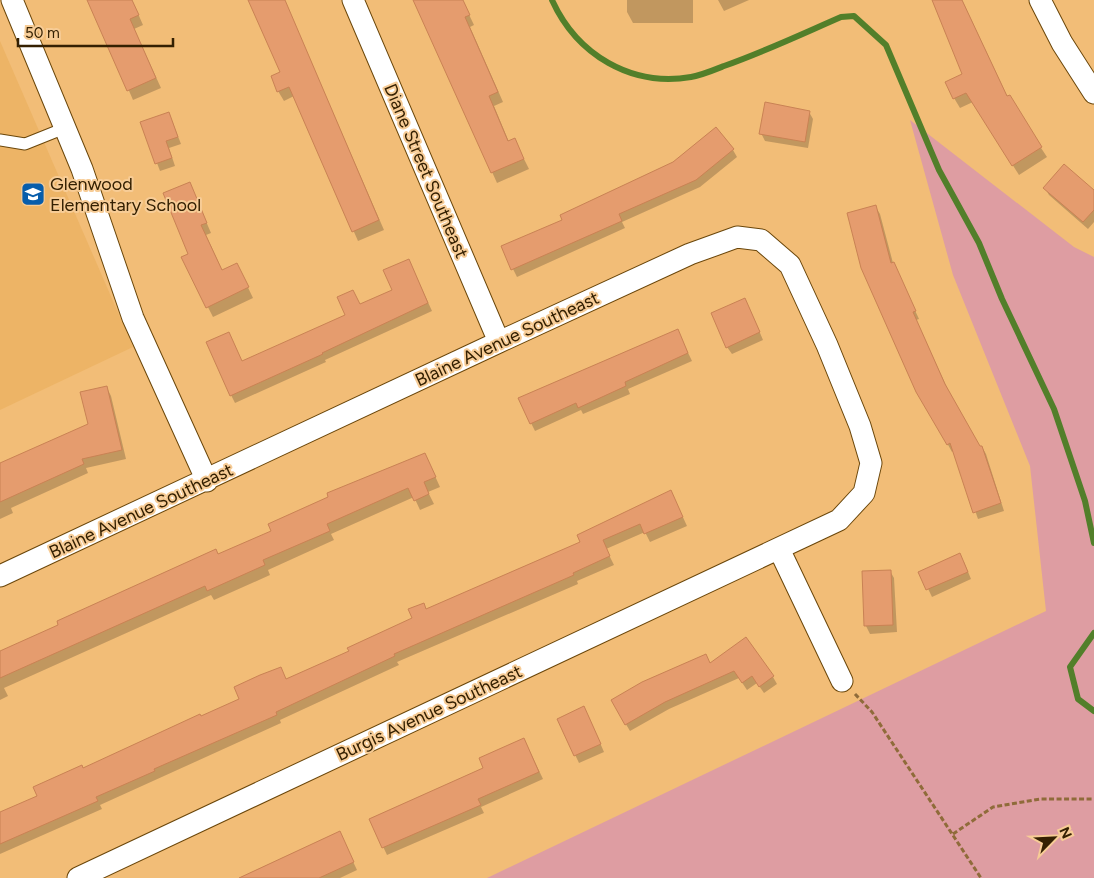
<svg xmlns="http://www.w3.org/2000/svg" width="1094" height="878" viewBox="0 0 1094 878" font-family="Figtree,sans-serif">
<rect width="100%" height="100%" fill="#f2bd77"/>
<path fill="#edb466" d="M 0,41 L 133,347 L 0,410 Z"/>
<path fill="#de9da2" d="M 910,120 L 1074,247 L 1094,257 L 1094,878 L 487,878 L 1046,611 L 1030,466 L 953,275 Z"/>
<path fill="#0003" d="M 90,0 L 132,0 L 143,25 L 134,29 L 161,88 L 133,100 Z
M 250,0 L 284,0 L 384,230 L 358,241 L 294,96 L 284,101 L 278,91 L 282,73 Z
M 415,0 L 462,0 L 474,25 L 470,27 L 503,102 L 494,106 L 509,142 L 514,139 L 529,169 L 497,183 Z
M 627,0 L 693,0 L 693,23 L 633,23 L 627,12 Z
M 718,0 L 749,0 L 724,11 Z
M 932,0 L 962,0 L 1008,98 L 1047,157 L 1019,175 L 973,102 L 960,108 L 954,98 L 964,75 Z
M 809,112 L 813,119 L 808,148 L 765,141 L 761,133 Z
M 169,113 L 181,144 L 169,148 L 175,166 L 160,171 L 142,123 Z
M 733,150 L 737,157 L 700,187 L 622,222 L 625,228 L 517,277 L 513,269 L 503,247 Z
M 190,184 L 211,233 L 206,235 L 223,272 L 242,275 L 253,298 L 213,317 L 183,258 L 190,254 Z
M 1045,188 L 1094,192 L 1094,222 L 1088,229 L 1049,195 Z
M 875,206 L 880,214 L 893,263 L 919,319 L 916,320 L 949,392 L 980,448 L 982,447 L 986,454 L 1004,511 L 978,519 L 954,450 L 952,452 L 917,389 Z
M 412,267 L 432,311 L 325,360 L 326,362 L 235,403 L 231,395 L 242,362 L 347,315 L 360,305 L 393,290 Z
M 749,307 L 763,340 L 732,354 L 727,347 Z
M 681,338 L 692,361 L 628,389 L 630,394 L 583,414 L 581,410 L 535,431 L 531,423 Z
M 107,388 L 111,396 L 126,459 L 86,468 L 88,473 L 11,508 L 13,513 L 0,519 L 0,474 L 89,425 Z
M 425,454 L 440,487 L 428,492 L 434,504 L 420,510 L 414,497 L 331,534 L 334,540 L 268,570 L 270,575 L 214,600 L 211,595 L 4,688 L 8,696 L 0,700 L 0,652 L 272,532 Z
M 671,491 L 687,526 L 650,542 L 645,532 L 606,549 L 614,565 L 577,581 L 578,584 L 397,662 L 399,665 L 280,720 L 281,723 L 100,805 L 102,809 L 0,854 L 0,814 L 38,797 L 83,769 L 350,652 L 414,619 L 426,610 L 581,542 Z
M 964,562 L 971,579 L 932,597 L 920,572 Z
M 890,571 L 894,578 L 897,632 L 870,634 L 866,626 L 863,572 Z
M 710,664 L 773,677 L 777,684 L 764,693 L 757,683 L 747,690 L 739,678 L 669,709 L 630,731 L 612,701 Z
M 588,715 L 604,752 L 579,763 L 558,719 Z
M 524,739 L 543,779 L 481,807 L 484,813 L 387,855 L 370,819 L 485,768 Z
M 339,832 L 357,870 L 340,878 L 239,878 Z"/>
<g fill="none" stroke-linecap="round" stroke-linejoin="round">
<path stroke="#527f2a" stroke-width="6" d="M 552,0 C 577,55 631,87 691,77 C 702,75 714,70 724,66 C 764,52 802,34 841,17 L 854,16 L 886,45 L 939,170 L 979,243 L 1002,299 L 1054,409 L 1085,501 L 1094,543
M 1094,633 L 1070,667 L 1078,699 L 1094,711"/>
</g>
<path fill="#e59c6e" stroke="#c98254" d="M 87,0 L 132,0 L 139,15 L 130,19 L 156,78 L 127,91 Z
M 248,0 L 285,0 L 379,220 L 352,232 L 289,87 L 277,92 L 271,76 L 280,72 Z
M 413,0 L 463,0 L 470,15 L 465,17 L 498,92 L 489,96 L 508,141 L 515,138 L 524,159 L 491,173 Z
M 932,0 L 962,0 L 1007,96 L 1010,95 L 1042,147 L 1012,166 L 966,93 L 953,99 L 945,82 L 962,74 Z
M 765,102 L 810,111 L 805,142 L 759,134 Z
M 169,112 L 178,137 L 166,141 L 172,158 L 155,164 L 140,122 Z
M 716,127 L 734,149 L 696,180 L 619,214 L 622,221 L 511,270 L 501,246 L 562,220 L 560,215 L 673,162 Z
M 1064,164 L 1094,190 L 1094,210 L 1083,222 L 1043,188 Z
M 190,182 L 207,223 L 201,225 L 222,270 L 237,263 L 249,287 L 206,308 L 181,257 L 188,254 L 163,193 Z
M 876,205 L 891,263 L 894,262 L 916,311 L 913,312 L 945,384 L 980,446 L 982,446 L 1001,503 L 973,513 L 950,443 L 947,445 L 916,392 L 861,268 L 847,213 Z
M 409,259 L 428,303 L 322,353 L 323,354 L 230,396 L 206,342 L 229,332 L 242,361 L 345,315 L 337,297 L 353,290 L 360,304 L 392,290 L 383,270 Z
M 745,298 L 760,332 L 726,348 L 711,313 Z
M 678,329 L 688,353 L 625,382 L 626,386 L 578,408 L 576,403 L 530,424 L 518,398 Z
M 107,386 L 122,450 L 82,459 L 84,464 L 0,502 L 0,463 L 88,424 L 80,392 Z
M 425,453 L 436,477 L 424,482 L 429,494 L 414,501 L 408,488 L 327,524 L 330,531 L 263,560 L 265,565 L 207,591 L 205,586 L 0,678 L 0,651 L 58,625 L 57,621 L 216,549 L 218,554 L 271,531 L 268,524 L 328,497 L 327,493 Z
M 671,490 L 683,517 L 644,534 L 640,524 L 603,540 L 610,556 L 573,573 L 574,575 L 394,654 L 395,656 L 276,712 L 277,715 L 154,769 L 155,771 L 96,797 L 98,801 L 0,844 L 0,812 L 37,796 L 33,787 L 82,765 L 83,768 L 200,714 L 201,716 L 239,699 L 234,687 L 260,675 L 281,667 L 286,679 L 349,651 L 347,648 L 412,618 L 408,609 L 424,603 L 426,609 L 580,542 L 577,535 Z
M 960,553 L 968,572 L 926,590 L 918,572 Z
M 891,570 L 893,625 L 864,626 L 862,571 Z
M 746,637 L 774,676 L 759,687 L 752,676 L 742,683 L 734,671 L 665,702 L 625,725 L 611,700 L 642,682 L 706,654 L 710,663 Z
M 584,706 L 601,744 L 574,756 L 557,719 Z
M 524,738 L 539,772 L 478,799 L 481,805 L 382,848 L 369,819 L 483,768 L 479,758 Z
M 340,831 L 354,862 L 319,878 L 239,878 Z"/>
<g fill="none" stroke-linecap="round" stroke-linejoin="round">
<g stroke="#6a460a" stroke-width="13">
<path id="lane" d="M 0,140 L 25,144 L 65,128"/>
</g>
<g stroke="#6a460a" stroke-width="23">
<path id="street" d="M 12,0 L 82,169 L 133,318 L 207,481
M 353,0 L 499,342
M 1040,0 L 1062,43 L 1094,93
M 779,549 L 842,681
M 0,576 L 499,342 L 690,254 L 737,237 L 761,240 L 790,265 L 827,345 L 860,426 L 871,463 L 864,493 L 839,520 L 78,878"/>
</g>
<path stroke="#8f6b3a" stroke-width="3" stroke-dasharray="5 2.5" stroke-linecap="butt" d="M 855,694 L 872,712 L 981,878
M 953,834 L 993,807 L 1040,799 L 1094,799"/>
<use href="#lane" stroke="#fff" stroke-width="11"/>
<use href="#street" stroke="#fff" stroke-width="21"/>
</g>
<defs>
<g id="school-square" transform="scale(1.25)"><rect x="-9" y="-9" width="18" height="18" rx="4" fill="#075dab" stroke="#f7cc96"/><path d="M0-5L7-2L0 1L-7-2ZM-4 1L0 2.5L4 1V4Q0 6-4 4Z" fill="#fff"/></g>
</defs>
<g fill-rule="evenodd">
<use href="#school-square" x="33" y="194"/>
</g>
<g text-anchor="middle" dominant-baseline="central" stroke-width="4" stroke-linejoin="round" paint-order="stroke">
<g font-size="18" fill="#342002" stroke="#f7cc96">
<text transform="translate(426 171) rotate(67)">Diane Street Southeast</text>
<text transform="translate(507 339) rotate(-25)">Blaine Avenue Southeast</text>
<text transform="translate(141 511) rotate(-25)">Blaine Avenue Southeast</text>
<text transform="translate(429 713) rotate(-25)">Burgis Avenue Southeast</text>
</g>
<g font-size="18" fill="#342002" stroke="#f7cc96" text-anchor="start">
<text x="50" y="184">Glenwood<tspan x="50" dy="21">Elementary School</tspan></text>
</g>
</g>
<g transform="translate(1054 838) rotate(66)" stroke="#f7cc96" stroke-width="4" paint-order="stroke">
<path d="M0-4L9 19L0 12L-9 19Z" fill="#342002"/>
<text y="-8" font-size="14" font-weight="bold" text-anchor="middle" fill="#342002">N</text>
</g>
<path d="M18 38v8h155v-8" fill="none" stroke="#342002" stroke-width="2.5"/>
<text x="25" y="38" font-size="15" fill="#342002" stroke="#f7cc96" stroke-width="4" paint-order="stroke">50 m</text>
</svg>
